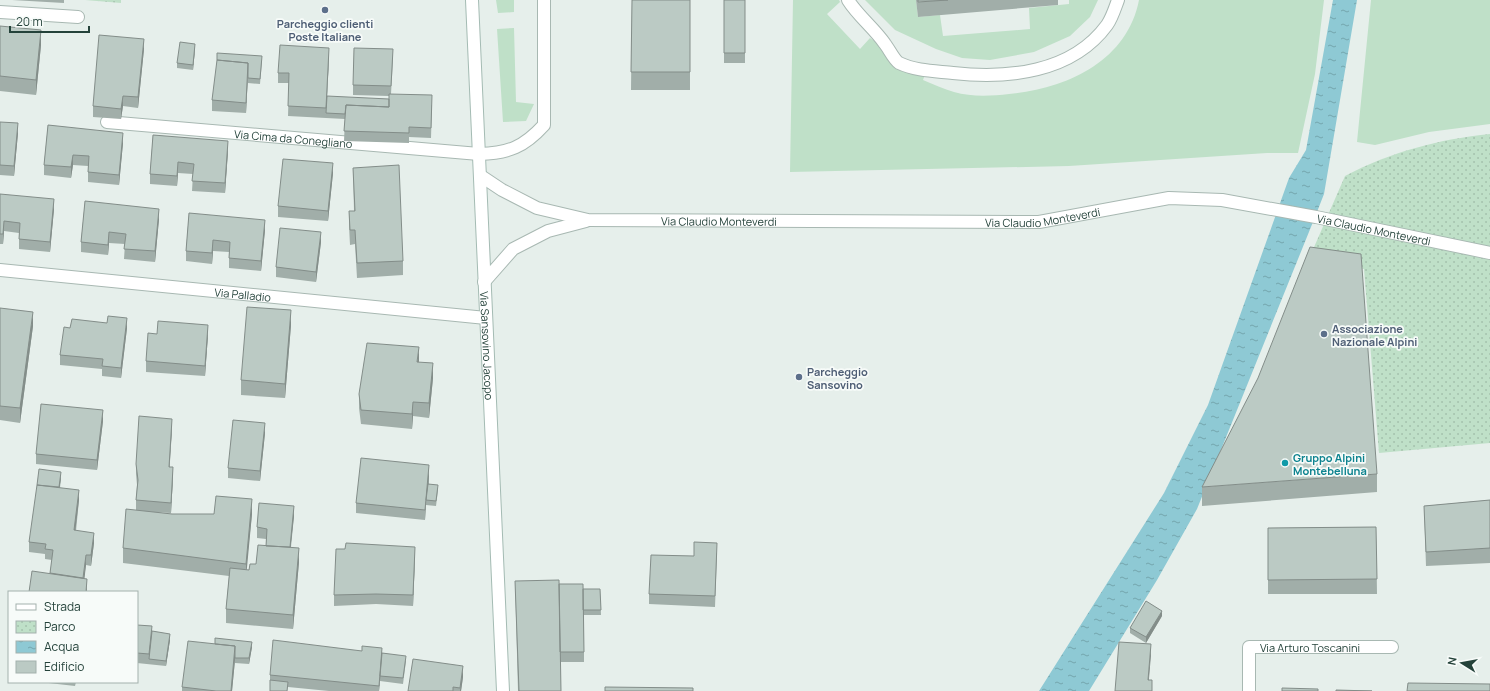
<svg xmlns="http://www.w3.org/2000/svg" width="1490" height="691" viewBox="0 0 1490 691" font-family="Manrope,sans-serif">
<defs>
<pattern id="park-dots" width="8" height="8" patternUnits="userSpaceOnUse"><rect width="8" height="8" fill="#bfe0c8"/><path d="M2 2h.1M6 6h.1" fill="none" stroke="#a4c1ad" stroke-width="1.8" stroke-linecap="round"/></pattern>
<pattern id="water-ripples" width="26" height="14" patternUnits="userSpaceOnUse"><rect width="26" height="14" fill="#8ec9d4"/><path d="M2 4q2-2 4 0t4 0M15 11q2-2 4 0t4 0" fill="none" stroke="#74a5ad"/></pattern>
</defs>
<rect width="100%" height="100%" fill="#e6efeb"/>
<path fill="#bfe0c8" d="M 496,0 L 514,0 L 514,12 L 498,13 Z
M 793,0 L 839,0 L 840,2 L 827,14 L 860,49 L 870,38 L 899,58 L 927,69 L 923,80 C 933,84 944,89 954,92 C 971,97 991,96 1009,94 C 1065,89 1127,62 1139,0 L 1324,0 L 1315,74 L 1298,153 L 1267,153 L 1069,166 L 790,172 Z
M 865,0 L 916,0 L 918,17 L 940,15 L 943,36 L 1030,29 L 1029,8 L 1069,4 L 1069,0 L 1098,0 L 1090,17 L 1070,36 L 1034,52 L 990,60 L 962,58 L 936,49 L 895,30 Z
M 1371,0 L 1490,0 L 1490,124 L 1429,132 L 1375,145 L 1357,142 Z
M 514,28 L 516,102 L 534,104 L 526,121 L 503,122 L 497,29 Z"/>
<path fill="url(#park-dots)" d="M 85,0 L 121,0 L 121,3 Z
M 1490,134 L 1490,443 L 1379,453 L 1364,269 L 1308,261 L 1345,176 C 1390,152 1440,139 1490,134 Z"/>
<path fill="url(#water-ripples)" d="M 1333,0 L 1357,0 L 1324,194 L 1315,217 L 1197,509 L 1157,580 L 1089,691 L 1039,691 L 1164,493 L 1208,405 L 1289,178 L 1306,150 Z"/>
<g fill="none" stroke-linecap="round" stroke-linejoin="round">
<g stroke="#a8b8b2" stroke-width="14">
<path id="lane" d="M 848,0 C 858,16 874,28 885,44 C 889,49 894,60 899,63 C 916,71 935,71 953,73 C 1007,79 1072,73 1107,25 C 1112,18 1115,8 1118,0
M 0,12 L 78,17
M 479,154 C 509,153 524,147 544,125 L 544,0"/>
</g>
<g stroke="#a8b8b2" stroke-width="14">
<g id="street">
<path id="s1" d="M 107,122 L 479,154"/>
<path id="s2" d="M 481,176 L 502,190 L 537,208 L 588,220 L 1039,222 L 1169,198 L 1222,200 L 1316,217 L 1490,253"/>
<path id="s3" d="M 0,270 L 486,318"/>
<path d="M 484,282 L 513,249 L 548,231 L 586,221"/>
<path id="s4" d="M 1249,691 L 1249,647 L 1392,647"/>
</g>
</g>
<g stroke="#a4bbb3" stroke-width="14">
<g id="secondary">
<path id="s5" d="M 472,0 L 503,691"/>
</g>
</g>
<use href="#lane" stroke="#fff" stroke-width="12"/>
<use href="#street" stroke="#fff" stroke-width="12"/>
<use href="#secondary" stroke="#fff" stroke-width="12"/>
</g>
<path fill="#a1aea9" d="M 12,0 L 64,0 L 64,3 Z
M 632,0 L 690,0 L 690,90 L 631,90 Z
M 724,0 L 745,0 L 745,63 L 724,63 Z
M 916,0 L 1058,0 L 1058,5 L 918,17 Z
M 0,26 L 41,45 L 36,95 L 0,91 Z
M 144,49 L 138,108 L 123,106 L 121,119 L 93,117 L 93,106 Z
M 195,49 L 193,70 L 177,68 L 177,63 Z
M 329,58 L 327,99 L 389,99 L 389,96 L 353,95 L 353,85 L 393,59 L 391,94 L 432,105 L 431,138 L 409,137 L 409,143 L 344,141 L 345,119 L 288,116 L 289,83 L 278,83 L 278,73 Z
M 262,61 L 260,84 L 248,83 L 248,76 L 246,113 L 212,111 L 212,100 Z
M 0,122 L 18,133 L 14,176 L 0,175 Z
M 48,125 L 123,143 L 119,185 L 88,182 L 88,166 L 73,165 L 71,178 L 44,175 L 44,165 Z
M 153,135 L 228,151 L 225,193 L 192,191 L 193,174 L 178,173 L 177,186 L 150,184 L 150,174 Z
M 353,168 L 403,261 L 403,275 L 357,278 L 355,244 L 350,245 L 349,226 L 349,211 L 354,211 Z
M 333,173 L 328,221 L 278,217 L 278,206 Z
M 0,194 L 54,209 L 50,252 L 19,249 L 19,233 L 4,231 L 3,244 L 0,244 Z
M 85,201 L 159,219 L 155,262 L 124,259 L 125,244 L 109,243 L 108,255 L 81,252 L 81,242 Z
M 189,213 L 265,230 L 261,271 L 229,268 L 229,252 L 213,251 L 212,264 L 186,261 L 186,251 Z
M 321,242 L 316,282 L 276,277 L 276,267 Z
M 0,308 L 33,326 L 20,423 L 0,420 Z
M 291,325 L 285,398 L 241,395 L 241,380 Z
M 70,328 L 127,328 L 121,378 L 102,376 L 102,369 L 60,365 L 60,355 Z
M 157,334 L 208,335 L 205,376 L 146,372 L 146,361 Z
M 419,362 L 433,378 L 429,418 L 413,416 L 412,429 L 361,424 L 359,408 L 359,394 Z
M 103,421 L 97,470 L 36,464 L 36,454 Z
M 172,429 L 169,467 L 173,477 L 171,513 L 153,512 L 172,514 L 252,514 L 246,570 L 249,570 L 256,564 L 266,546 L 266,539 L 257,538 L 257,527 L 294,516 L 291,547 L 299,562 L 293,629 L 226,623 L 226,609 L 229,576 L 123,563 L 123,548 L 136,510 L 136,500 L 137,485 L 136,474 L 136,464 Z
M 265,433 L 260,481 L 228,478 L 228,468 Z
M 1377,474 L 1377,492 L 1202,506 L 1202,487 Z
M 429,475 L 429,484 L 438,490 L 436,506 L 426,505 L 425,520 L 356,513 L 356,503 Z
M 61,478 L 60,488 L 79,500 L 76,531 L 94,543 L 91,566 L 86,565 L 84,578 L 87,592 L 50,573 L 52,560 L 45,559 L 45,554 L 29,552 L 29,542 Z
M 1490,500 L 1490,563 L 1426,566 L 1424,506 Z
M 1376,527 L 1377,594 L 1268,594 L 1268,528 Z
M 717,553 L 715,607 L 649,604 L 649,594 L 694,556 Z
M 415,557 L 413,606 L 376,604 L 334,606 L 334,595 Z
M 515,581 L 559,584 L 583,589 L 600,589 L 601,615 L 584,615 L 584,662 L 560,662 L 561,691 L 518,691 Z
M 1162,616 L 1146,643 L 1130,633 L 1130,628 Z
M 137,625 L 170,640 L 166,666 L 137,663 Z
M 252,647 L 249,664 L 235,663 L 235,660 L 232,691 L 182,691 L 182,687 Z
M 382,653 L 406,661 L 403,684 L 380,681 L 380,680 L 379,691 L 329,691 L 288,687 L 287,691 L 270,691 L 270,675 Z
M 463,677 L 461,691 L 408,691 Z
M 40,682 L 76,682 L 75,686 Z"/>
<path fill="#838d89" d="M 41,30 L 41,45 L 36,95 L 36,80 Z
M 144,39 L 144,49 L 138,108 L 138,97 Z
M 195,44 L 195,49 L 193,70 L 193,65 Z
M 329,48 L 329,58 L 326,113 Z
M 248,63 L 248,73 L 246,113 L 246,103 Z
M 123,96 L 123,106 L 121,119 L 121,109 Z
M 18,123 L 18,133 L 14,176 L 14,166 Z
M 123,133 L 123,143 L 119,185 L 119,175 Z
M 228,141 L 228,151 L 225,193 L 225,183 Z
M 73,155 L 73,165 L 71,178 L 71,167 Z
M 178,162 L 178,173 L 177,186 L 177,176 Z
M 333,163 L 333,173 L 328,221 L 328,211 Z
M 54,199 L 54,209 L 50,252 L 50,242 Z
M 159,209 L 159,219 L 155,262 L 155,251 Z
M 265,220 L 265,230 L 261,271 L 261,261 Z
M 4,221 L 4,231 L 3,244 L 3,234 Z
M 109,232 L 109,243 L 108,255 L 108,245 Z
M 321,232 L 321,242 L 316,282 L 316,272 Z
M 213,240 L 213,251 L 212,264 L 212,253 Z
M 291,310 L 291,325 L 285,398 L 285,384 Z
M 33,312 L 33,326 L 20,423 L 20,408 Z
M 127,318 L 127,328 L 121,378 L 121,368 Z
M 208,325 L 208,335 L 205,376 L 205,366 Z
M 419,347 L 419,361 L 417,376 L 417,362 Z
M 433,363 L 433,378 L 429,418 L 429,403 Z
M 413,402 L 413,416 L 412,429 L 412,414 Z
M 103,410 L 103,421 L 97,470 L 97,460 Z
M 172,419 L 172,429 L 169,477 L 169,467 Z
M 265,423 L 265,433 L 260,481 L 260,471 Z
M 429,465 L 429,475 L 427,500 L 426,500 L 425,520 L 425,510 Z
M 173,467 L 173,477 L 171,513 L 171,503 Z
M 61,472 L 61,478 L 58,498 L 58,492 Z
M 79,490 L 79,500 L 74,541 L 74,530 Z
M 252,499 L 252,514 L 246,578 L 246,564 Z
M 294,506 L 294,516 L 289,561 L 289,551 Z
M 94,533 L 94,543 L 91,566 L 91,555 Z
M 415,547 L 415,557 L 413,606 L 413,595 Z
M 299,548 L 299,562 L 293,629 L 293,615 Z
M 86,555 L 86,565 L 83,592 L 83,582 Z
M 87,579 L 87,592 L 86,592 Z
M 1162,611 L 1162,616 L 1146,643 L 1146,637 Z
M 170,634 L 170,640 L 166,666 L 166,661 Z
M 252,642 L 252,647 L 249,664 L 249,658 Z
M 1151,644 L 1151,655 L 1148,690 L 1148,680 Z
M 235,646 L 235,660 L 232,691 L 231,691 Z
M 382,648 L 382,658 L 379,691 L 379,686 Z
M 463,666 L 463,677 L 461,691 L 460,691 Z"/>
<path fill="#bbcac4" stroke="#838d89" d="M 632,0 L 690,0 L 690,72 L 631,72 Z
M 724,0 L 745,0 L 745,53 L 724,53 Z
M 918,0 L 948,0 L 918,2 Z
M 0,26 L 41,30 L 36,80 L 0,76 Z
M 99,35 L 144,39 L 138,97 L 123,96 L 121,109 L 93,106 Z
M 180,42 L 195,44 L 193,65 L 177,63 Z
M 280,45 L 329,48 L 326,108 L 288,106 L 289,73 L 278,73 Z
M 354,48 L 393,49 L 391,86 L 353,85 Z
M 217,53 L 262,56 L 260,79 L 248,78 L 248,63 L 217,60 Z
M 217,60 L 248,63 L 246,103 L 212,100 Z
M 389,94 L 432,95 L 431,128 L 409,127 L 409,133 L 344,131 L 346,105 L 389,107 Z
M 327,96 L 389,99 L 389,107 L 346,105 L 345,114 L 326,113 Z
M 0,122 L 18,123 L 14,166 L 0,165 Z
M 48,125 L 123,133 L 119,175 L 88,172 L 89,156 L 73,155 L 71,167 L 44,165 Z
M 153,135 L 228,141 L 225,183 L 192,181 L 194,164 L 178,162 L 177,176 L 150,174 Z
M 283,159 L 333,163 L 328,211 L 278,206 Z
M 399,165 L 403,261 L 357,263 L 355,230 L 350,230 L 349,211 L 355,211 L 353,168 Z
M 0,194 L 54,199 L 50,242 L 19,239 L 20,223 L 4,221 L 3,234 L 0,234 Z
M 85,201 L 159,209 L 155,251 L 124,249 L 126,234 L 109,232 L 108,245 L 81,242 Z
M 189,213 L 265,220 L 261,261 L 229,258 L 230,242 L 213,240 L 212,253 L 186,251 Z
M 280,228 L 321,232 L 316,272 L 276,267 Z
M 1310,247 L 1361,254 L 1377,474 L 1202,487 L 1258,378 Z
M 247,307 L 291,310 L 285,384 L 241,380 Z
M 0,308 L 33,312 L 20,408 L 0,406 Z
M 108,316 L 127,318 L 121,368 L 102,366 L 103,359 L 60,355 L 64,327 L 70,328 L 72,319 L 107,323 Z
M 158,321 L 208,325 L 205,366 L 146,361 L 148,333 L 157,334 Z
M 367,343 L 419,347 L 417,362 L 433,363 L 429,403 L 413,402 L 412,414 L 361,410 L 359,394 Z
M 41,404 L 103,410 L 97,460 L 36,454 Z
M 139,416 L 172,419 L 169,467 L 173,467 L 171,503 L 136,500 L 138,480 L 136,464 Z
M 233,420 L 265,423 L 260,471 L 228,468 Z
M 361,458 L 429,465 L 425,510 L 356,503 Z
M 39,469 L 61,472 L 59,487 L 37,485 Z
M 428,484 L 438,485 L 436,501 L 426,500 Z
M 37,485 L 79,490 L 74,530 L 94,533 L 91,555 L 86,555 L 83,578 L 50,573 L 53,550 L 45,549 L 46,544 L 29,542 Z
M 216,496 L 252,499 L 246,564 L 123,548 L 126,509 L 172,514 L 214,514 Z
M 1490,500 L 1490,548 L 1426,552 L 1424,506 Z
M 259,503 L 294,506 L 290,547 L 266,546 L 267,529 L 257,527 Z
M 1376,527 L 1377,579 L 1268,580 L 1268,528 Z
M 694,542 L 717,543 L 715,596 L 649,594 L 651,555 L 694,556 Z
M 346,543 L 415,547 L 413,595 L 376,594 L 334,595 L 336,549 L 345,549 Z
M 258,545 L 299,548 L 293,615 L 226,609 L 230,568 L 249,570 L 250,564 L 256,564 Z
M 32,571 L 87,579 L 86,592 L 29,592 Z
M 559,580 L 561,691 L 519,691 L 515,581 Z
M 559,584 L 583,584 L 584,652 L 560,652 Z
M 583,589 L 600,589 L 601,610 L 583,610 Z
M 1146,601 L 1162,611 L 1146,637 L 1130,628 Z
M 137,625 L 152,626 L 149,654 L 137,653 Z
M 152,631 L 170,634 L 166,661 L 149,659 Z
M 215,638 L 252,642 L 249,658 L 235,658 L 235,646 L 215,644 Z
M 273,640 L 362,651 L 362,646 L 382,648 L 379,686 L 270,675 Z
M 188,641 L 235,646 L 231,691 L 216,691 L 182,687 Z
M 1119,642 L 1151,644 L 1148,680 L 1152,680 L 1152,691 L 1115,691 Z
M 382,653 L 406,656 L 403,678 L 380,676 Z
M 413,659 L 463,666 L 460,688 L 453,687 L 453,691 L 408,691 Z
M 270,680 L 288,682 L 287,691 L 270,691 Z
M 1408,683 L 1490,684 L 1490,691 L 1407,691 Z
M 605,687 L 693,688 L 693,691 L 605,691 Z
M 1282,688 L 1318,689 L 1318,691 L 1282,691 Z
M 1336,690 L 1372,691 L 1336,691 Z"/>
<g fill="#5c6f8a" stroke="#f7fbf9" stroke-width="1.5">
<circle cx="325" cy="10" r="4"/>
<circle cx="1324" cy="334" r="4"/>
<circle cx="799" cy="377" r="4"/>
</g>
<circle fill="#0f9aa8" stroke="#f7fbf9" stroke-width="1.5" cx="1285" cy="463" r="4"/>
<g text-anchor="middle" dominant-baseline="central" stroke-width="3.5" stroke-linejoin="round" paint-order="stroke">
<g font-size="11" font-weight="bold" fill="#4e5e75" stroke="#f7fbf9" text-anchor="start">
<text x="325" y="23" text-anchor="middle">Parcheggio clienti<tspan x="325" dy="13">Poste Italiane</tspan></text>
<text x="1332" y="328">Associazione<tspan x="1332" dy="13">Nazionale Alpini</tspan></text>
<text x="807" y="371">Parcheggio<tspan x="807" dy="13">Sansovino</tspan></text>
</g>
<g font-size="11" fill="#24423a" stroke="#f7fbf9">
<text stroke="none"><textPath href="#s1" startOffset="187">Via Cima da Conegliano</textPath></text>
<text stroke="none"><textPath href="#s2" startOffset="572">Via Claudio Monteverdi</textPath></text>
<text stroke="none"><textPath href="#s2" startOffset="248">Via Claudio Monteverdi</textPath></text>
<text stroke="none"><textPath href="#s2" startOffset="908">Via Claudio Monteverdi</textPath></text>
<text stroke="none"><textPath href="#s3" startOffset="244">Via Palladio</textPath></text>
<text stroke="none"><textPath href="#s5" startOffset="346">Via Sansovino Jacopo</textPath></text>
<text stroke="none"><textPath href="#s4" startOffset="105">Via Arturo Toscanini</textPath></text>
</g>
<g font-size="11" font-weight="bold" fill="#0d838f" stroke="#f7fbf9" text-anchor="start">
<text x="1293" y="457">Gruppo Alpini<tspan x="1293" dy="13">Montebelluna</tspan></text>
</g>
</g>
<rect x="8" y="591" width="130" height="92" fill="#f7fbf9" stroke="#a3b1ad"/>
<rect x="16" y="604" width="20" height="6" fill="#ffffff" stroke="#a3b1ad"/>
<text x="44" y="611" font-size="12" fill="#24423a">Strada</text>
<rect x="16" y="621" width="20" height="12" fill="url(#park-dots)" stroke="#a3b1ad"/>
<text x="44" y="631" font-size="12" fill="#24423a">Parco</text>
<rect x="16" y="641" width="20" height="12" fill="url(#water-ripples)" stroke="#a3b1ad"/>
<text x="44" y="651" font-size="12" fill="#24423a">Acqua</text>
<rect x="16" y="661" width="20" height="12" fill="#bbcac4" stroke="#a3b1ad"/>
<text x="44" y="671" font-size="12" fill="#24423a">Edificio</text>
<g transform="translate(1462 663) rotate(281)" stroke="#f7fbf9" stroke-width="3" paint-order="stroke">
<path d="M0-3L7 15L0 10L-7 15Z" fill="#24423a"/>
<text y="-6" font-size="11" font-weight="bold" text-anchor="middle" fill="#24423a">N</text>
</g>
<path d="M10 26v6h79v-6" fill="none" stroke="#24423a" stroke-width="2"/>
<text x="16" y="26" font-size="12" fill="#24423a" stroke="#f7fbf9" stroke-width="3" paint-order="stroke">20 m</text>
</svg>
